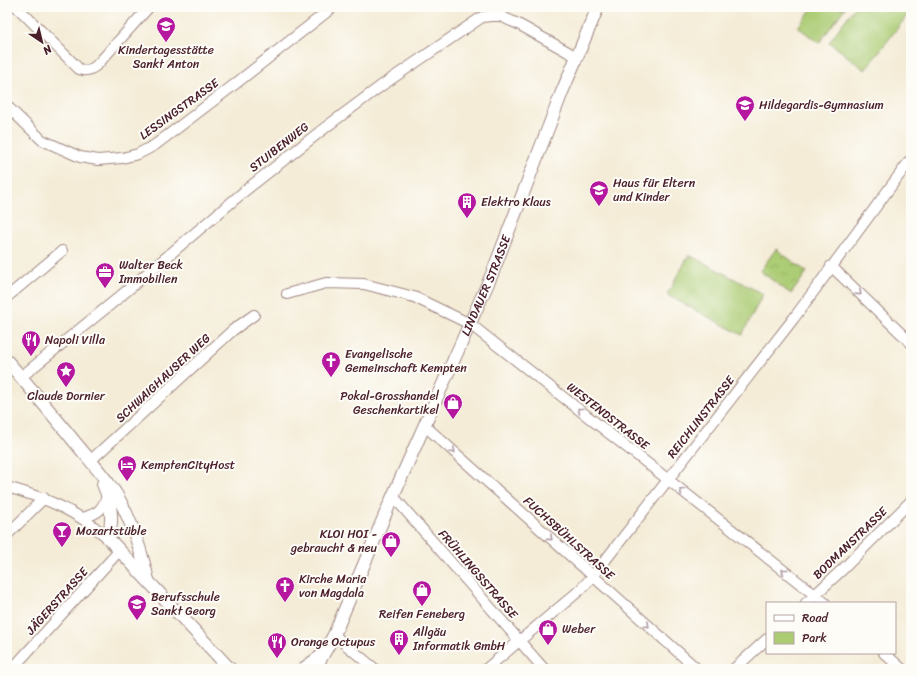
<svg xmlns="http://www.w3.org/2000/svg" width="918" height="676" viewBox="0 0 918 676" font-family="Sriracha,sans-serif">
<defs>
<pattern id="park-crowns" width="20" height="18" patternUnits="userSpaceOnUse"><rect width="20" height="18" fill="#accc74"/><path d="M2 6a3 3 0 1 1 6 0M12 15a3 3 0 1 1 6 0" fill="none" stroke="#96af65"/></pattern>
</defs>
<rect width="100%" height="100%" fill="#fdfcf7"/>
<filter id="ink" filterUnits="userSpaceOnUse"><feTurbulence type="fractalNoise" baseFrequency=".025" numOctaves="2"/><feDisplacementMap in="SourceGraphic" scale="8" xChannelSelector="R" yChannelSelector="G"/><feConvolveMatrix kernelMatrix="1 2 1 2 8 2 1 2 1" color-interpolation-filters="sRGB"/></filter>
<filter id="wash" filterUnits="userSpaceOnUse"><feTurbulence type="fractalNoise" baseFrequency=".012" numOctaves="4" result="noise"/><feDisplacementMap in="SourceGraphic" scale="16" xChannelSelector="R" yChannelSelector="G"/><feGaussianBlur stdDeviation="0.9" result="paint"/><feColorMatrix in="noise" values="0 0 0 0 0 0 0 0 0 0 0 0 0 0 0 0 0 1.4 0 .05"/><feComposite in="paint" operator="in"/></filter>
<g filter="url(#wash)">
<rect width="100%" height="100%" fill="#f4ecd7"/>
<path fill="#accc74" stroke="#7b7650" d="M 813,7 L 845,8 L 819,43 L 798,27 Z
M 855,7 L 903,7 L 910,12 L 865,70 L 829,42 Z
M 689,255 L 763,294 L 742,335 L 667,295 Z"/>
<path fill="url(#park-crowns)" stroke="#7b7650" d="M 776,249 L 807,272 L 791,294 L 760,271 Z"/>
</g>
<g filter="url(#ink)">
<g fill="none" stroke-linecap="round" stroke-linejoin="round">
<g stroke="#9f8681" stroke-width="12">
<path id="minor" d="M 17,7 L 79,69 C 86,72 91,70 97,65 L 149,7
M 7,106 L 42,140 L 80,157 L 98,160 L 122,158 L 138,154 L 155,145 L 230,88 L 333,7
M 831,266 L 911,343
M 287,294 L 326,283 L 364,284 L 414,297 L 470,324 L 825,603
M 7,297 L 62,251
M 21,377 L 117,299 L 247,189 L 326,127 L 381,86 L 482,17 L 491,16 L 500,16 L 518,24 L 577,57
M 424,425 L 697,669
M 90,461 L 233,330 L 254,315
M 7,487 C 46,498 77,511 108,538
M 393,496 L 544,669
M 83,518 C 99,513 102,510 108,494
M 7,535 L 44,498
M 806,603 L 843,569 L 911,501
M 334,635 L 375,669
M 884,653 L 902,669
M 12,669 L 120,550
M 486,669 L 580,590 L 593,576 L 794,318 L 911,159
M 734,669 L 767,639"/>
</g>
<g stroke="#9f8681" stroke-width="14">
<g id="tertiary">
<path d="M 7,361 C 30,387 52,414 74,441 C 87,457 105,477 116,494 C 132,520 141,550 148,580"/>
<path d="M 103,484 C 111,502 114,520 108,538 L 230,669"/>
<path d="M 303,669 L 321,656"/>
<path id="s1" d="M 315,669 L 334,635 L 393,496 L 492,274 L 562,92 L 598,7"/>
</g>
</g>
<use href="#minor" stroke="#fff" stroke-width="10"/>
<use href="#tertiary" stroke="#fff" stroke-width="12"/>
</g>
<defs><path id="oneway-chevron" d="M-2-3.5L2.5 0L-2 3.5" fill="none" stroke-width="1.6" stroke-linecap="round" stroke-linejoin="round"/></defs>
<g stroke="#ae9aa0">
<use href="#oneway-chevron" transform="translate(859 293) rotate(44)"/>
<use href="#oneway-chevron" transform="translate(580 410) rotate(-142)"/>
<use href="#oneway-chevron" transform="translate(453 451) rotate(42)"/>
<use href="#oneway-chevron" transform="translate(682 491) rotate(-142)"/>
<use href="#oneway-chevron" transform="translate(550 538) rotate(42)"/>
<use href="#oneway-chevron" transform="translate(784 571) rotate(-142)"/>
<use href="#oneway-chevron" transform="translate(647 625) rotate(42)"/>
</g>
</g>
<defs>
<g id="school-pin" transform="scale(1)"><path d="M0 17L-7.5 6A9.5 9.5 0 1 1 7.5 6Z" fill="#b5179e" stroke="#fdfcf7"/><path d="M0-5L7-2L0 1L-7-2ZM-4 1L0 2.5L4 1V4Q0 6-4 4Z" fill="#fff"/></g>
<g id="building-pin" transform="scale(1)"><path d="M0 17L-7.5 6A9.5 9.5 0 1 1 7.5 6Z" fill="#b5179e" stroke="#fdfcf7"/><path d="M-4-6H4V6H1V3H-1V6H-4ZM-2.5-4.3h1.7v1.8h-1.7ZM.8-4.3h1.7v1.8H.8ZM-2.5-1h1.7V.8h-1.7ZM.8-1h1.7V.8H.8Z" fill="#fff"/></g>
<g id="office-pin" transform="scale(1)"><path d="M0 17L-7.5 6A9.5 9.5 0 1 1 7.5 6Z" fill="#b5179e" stroke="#fdfcf7"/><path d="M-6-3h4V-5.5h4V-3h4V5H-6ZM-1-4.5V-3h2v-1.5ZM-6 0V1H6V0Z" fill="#fff"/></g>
<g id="restaurant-pin" transform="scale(1)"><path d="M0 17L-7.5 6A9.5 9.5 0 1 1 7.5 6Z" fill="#b5179e" stroke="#fdfcf7"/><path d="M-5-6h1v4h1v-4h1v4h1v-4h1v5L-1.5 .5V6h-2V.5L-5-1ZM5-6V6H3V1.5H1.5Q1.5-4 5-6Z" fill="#fff"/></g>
<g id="church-pin" transform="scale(1)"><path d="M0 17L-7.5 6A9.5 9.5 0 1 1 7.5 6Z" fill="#b5179e" stroke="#fdfcf7"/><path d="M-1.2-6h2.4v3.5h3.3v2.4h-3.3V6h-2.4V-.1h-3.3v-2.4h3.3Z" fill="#fff"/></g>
<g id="sight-pin" transform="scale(1)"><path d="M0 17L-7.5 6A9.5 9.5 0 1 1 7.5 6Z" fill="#b5179e" stroke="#fdfcf7"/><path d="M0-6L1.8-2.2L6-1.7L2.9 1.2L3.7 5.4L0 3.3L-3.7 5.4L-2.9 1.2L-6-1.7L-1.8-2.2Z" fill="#fff"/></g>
<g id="shop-pin" transform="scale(1)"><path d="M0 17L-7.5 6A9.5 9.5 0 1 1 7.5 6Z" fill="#b5179e" stroke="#fdfcf7"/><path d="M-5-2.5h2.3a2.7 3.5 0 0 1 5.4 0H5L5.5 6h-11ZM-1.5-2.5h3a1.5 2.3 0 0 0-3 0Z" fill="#fff"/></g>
<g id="hotel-pin" transform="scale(1)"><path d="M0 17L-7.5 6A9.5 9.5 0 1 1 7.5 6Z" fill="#b5179e" stroke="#fdfcf7"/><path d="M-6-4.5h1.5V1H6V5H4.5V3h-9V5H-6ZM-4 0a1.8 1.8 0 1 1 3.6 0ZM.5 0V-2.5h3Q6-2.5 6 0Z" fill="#fff"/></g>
<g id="bar-pin" transform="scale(1)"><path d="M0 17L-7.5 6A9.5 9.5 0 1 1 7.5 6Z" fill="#b5179e" stroke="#fdfcf7"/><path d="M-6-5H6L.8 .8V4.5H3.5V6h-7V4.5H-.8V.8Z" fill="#fff"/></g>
</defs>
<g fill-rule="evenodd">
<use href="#school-pin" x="166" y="26"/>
<use href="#school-pin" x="745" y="105"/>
<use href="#school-pin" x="599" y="190"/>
<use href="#building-pin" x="467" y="202"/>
<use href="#office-pin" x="105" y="272"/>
<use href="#restaurant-pin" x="31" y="340"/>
<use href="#church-pin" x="331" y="361"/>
<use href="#sight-pin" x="66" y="371"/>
<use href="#shop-pin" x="453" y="403"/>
<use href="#hotel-pin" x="127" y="465"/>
<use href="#bar-pin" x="62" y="531"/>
<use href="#shop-pin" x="391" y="541"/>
<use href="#church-pin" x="285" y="586"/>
<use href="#shop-pin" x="422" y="590"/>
<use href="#school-pin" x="137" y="604"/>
<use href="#shop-pin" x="548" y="629"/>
<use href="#building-pin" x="399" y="639"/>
<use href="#restaurant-pin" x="277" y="642"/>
</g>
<g text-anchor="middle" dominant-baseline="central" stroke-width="4" stroke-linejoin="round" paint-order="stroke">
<g font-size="12" fill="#4a1f2b" stroke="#fdfcf7" text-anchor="start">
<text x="166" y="50" text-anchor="middle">Kindertagesstätte<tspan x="166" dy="14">Sankt Anton</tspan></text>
<text x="759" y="105">Hildegardis-Gymnasium</text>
<text x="613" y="183">Haus für Eltern<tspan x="613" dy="14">und Kinder</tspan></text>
<text x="481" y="202">Elektro Klaus</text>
<text x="119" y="265">Walter Beck<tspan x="119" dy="14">Immobilien</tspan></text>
<text x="45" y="340">Napoli Villa</text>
<text x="345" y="354">Evangelische<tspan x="345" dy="14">Gemeinschaft Kempten</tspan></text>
<text x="66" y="396" text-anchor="middle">Claude Dornier</text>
<text x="439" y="396" text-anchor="end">Pokal-Grosshandel<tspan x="439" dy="14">Geschenkartikel</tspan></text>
<text x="141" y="465">KemptenCityHost</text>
<text x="76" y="531">Mozartstüble</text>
<text x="377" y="534" text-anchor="end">KLOI HOI -<tspan x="377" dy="14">gebraucht &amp; neu</tspan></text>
<text x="299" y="579">Kirche Maria<tspan x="299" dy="14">von Magdala</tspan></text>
<text x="151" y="597">Berufsschule<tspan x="151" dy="14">Sankt Georg</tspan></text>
<text x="422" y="614" text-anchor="middle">Reifen Feneberg</text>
<text x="562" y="629">Weber</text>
<text x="413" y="632">Allgäu<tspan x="413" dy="14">Informatik GmbH</tspan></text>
<text x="291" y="642">Orange Octupus</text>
</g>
<g font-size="12" fill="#4a1f2b" stroke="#fdfcf7">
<text transform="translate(179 109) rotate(-36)">LESSINGSTRASSE</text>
<text transform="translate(279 147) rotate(-38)">STUIBENWEG</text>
<text stroke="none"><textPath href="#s1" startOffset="420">LINDAUER STRASSE</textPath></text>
<text transform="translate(163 378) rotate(-43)">SCHWAIGHAUSER WEG</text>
<text transform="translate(608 416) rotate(38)">WESTENDSTRASSE</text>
<text transform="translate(701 417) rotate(-52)">REICHLINSTRASSE</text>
<text transform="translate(569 538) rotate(42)">FUCHSBÜHLSTRASSE</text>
<text transform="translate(850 543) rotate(-44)">BODMANSTRASSE</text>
<text transform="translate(478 574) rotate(49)">FRÜHLINGSSTRASSE</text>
<text transform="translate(57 601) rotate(-48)">JÄGERSTRASSE</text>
</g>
</g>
<rect width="918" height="676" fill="none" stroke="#fdfcf7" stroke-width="24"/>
<rect x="766" y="602" width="130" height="52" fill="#fdfcf7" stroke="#b5a4a5"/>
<rect x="774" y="615" width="20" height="6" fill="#ffffff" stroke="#b5a4a5"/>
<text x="802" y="622" font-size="12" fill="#4a1f2b">Road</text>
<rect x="774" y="632" width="20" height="12" fill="#accc74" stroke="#b5a4a5"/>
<text x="802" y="642" font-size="12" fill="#4a1f2b">Park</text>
<g transform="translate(42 42) rotate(145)" stroke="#fdfcf7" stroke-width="3" paint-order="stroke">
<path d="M0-3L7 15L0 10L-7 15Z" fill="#4a1f2b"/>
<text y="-6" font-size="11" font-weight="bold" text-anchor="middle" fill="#4a1f2b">N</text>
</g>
</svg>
